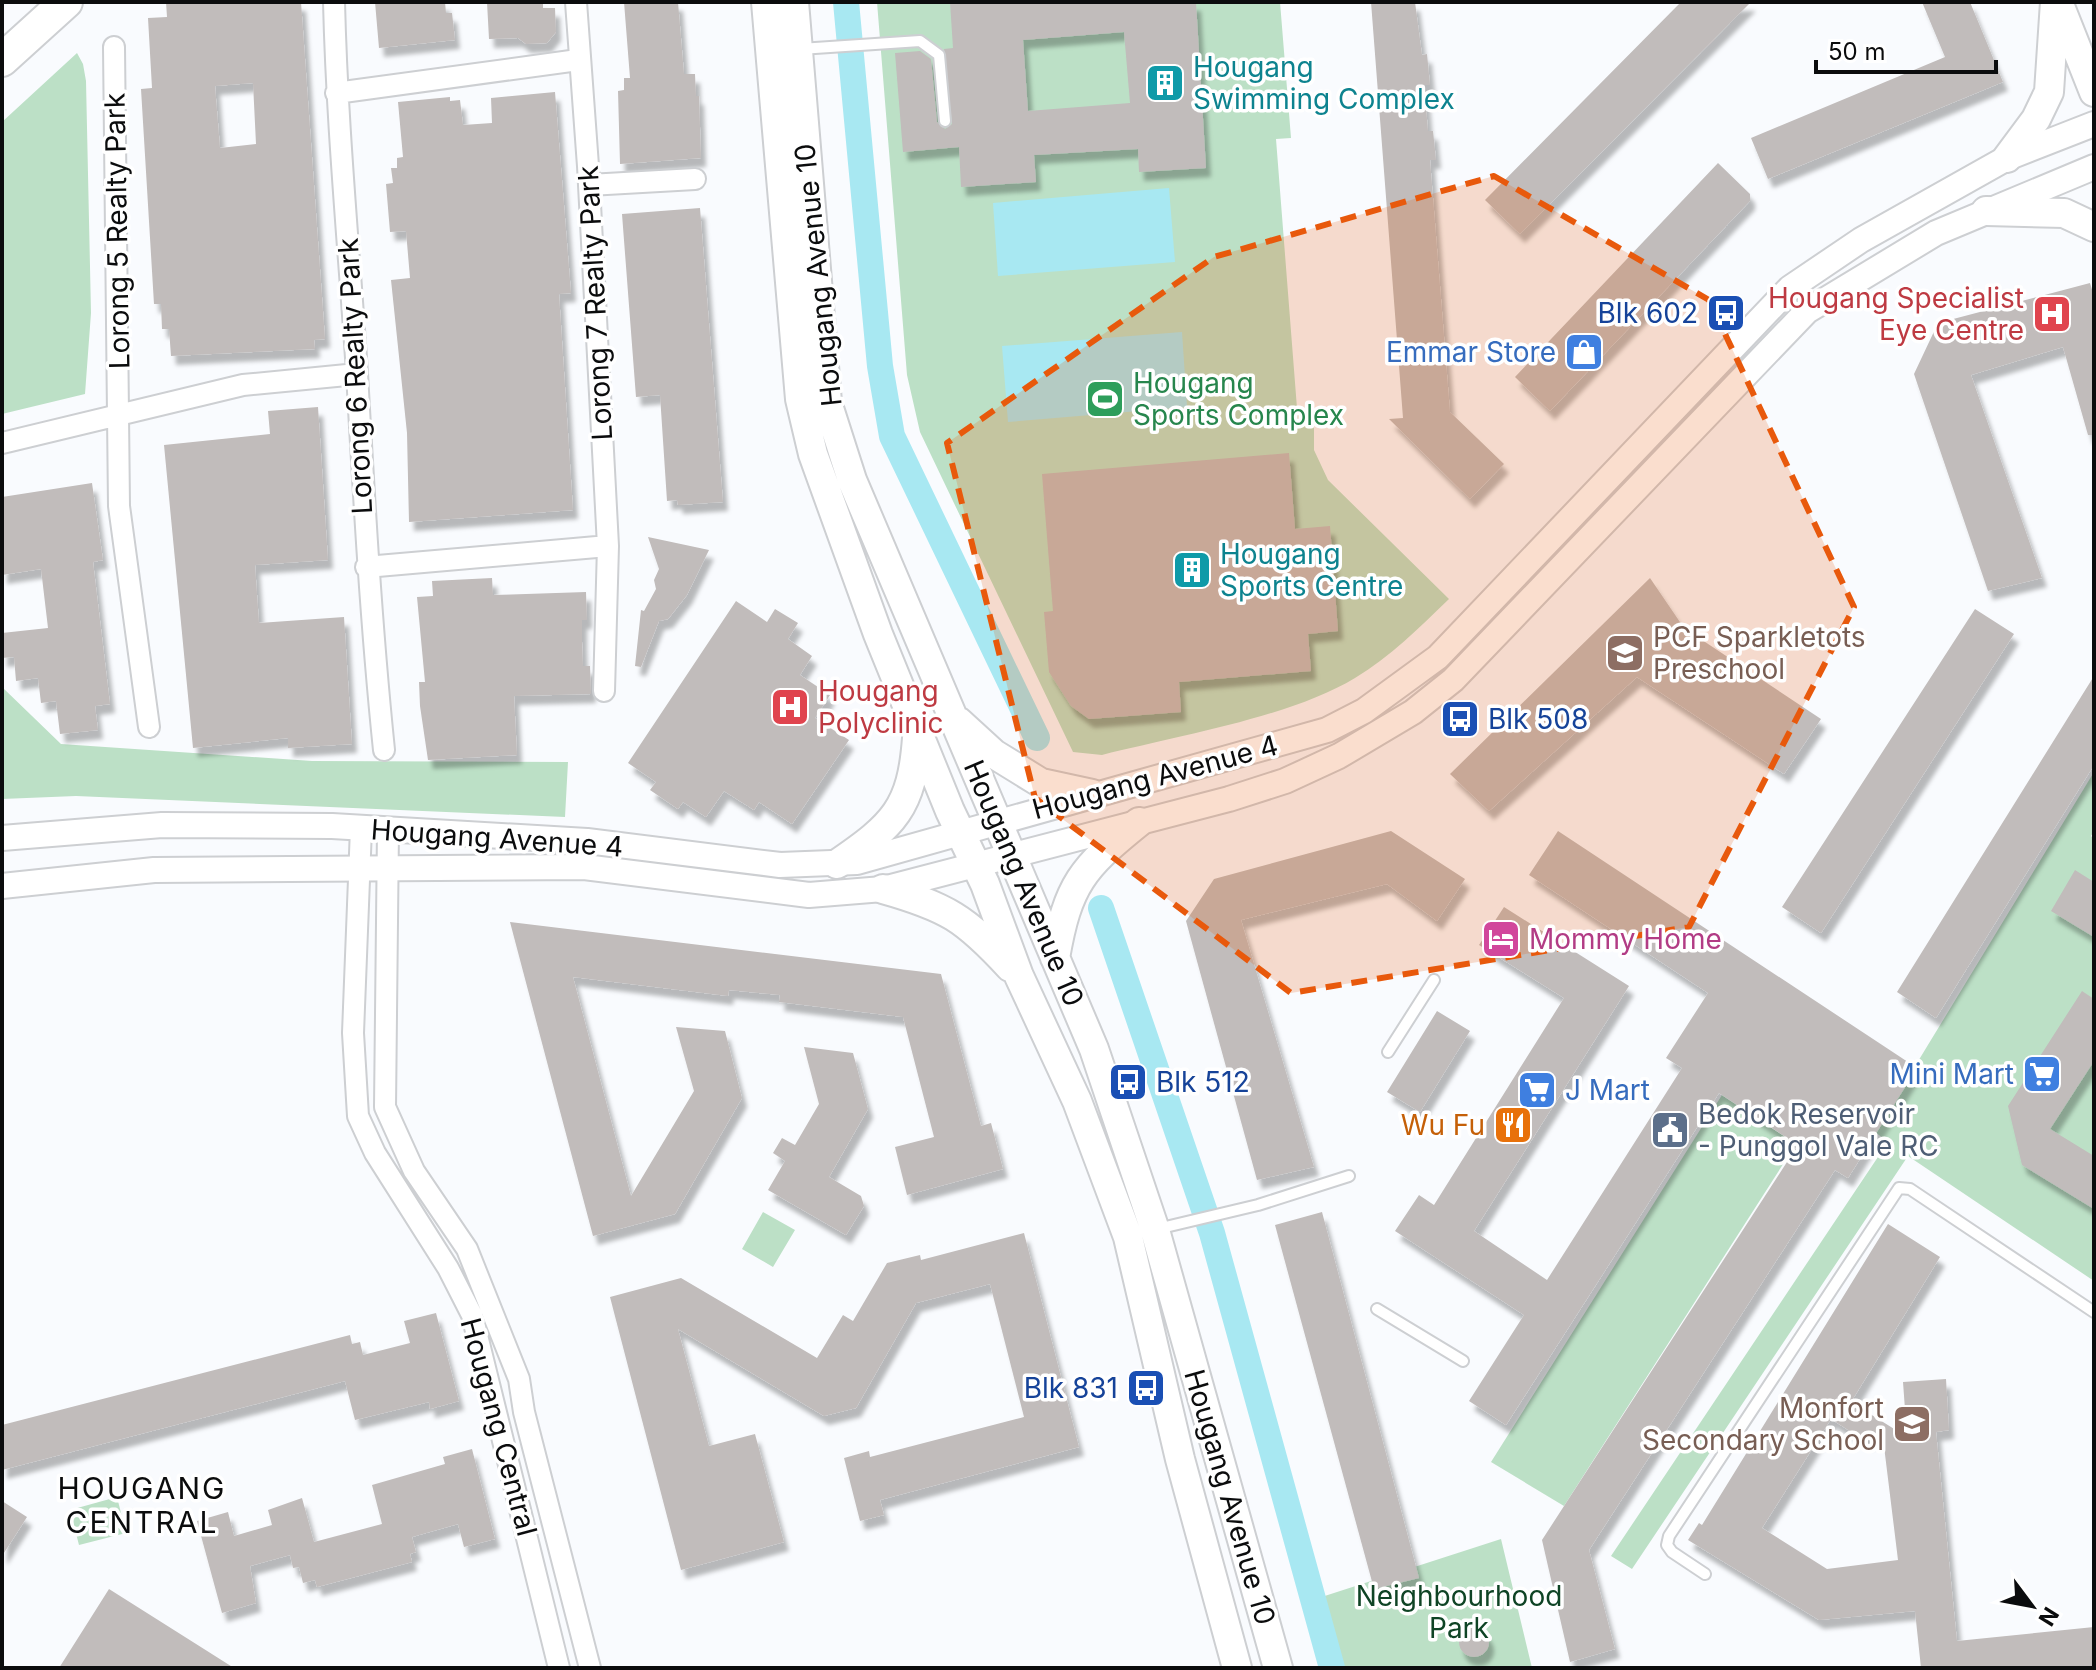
<svg xmlns="http://www.w3.org/2000/svg" width="2096" height="1670" viewBox="0 0 2096 1670" font-family="Inter,sans-serif">
<defs>
<filter id="shadow"><feDropShadow dx="5" dy="9" stdDeviation="2" flood-color="#0004"/></filter>
</defs>
<rect width="100%" height="100%" fill="#f9fbfe"/>
<path fill="#bce0c6" d="M 877,2 L 1280,2 L 1291,138 L 1276,139 L 1298,421 L 1314,427 L 1314,450 L 1328,480 L 1449,599 C 1420,627 1390,657 1355,678 C 1291,717 1177,736 1102,755 L 1073,752 L 920,432 L 907,375 Z
M 77,53 L 83,64 L 86,81 L 91,313 L 85,394 L 2,414 L 2,122 Z
M 2,687 L 61,744 L 312,761 L 568,762 L 565,817 L 76,796 L 2,799 Z
M 2094,772 L 2094,831 L 2091,836 L 2094,839 L 2094,1281 L 1908,1156 L 1632,1569 L 1611,1556 L 1888,1142 L 1875,1132 Z
M 1722,1095 L 1796,1144 L 1564,1506 L 1491,1462 Z
M 763,1212 L 795,1230 L 773,1267 L 742,1249 Z
M 117,1497 L 126,1533 L 79,1545 L 70,1510 Z
M 1501,1539 L 1532,1668 L 1322,1668 L 1303,1603 Z"/>
<path fill="#a8e8f2" d="M 1169,188 L 1175,262 L 998,276 L 993,203 Z
M 1182,332 L 1187,407 L 1008,422 L 1002,346 Z"/>
<g fill="none" stroke-linecap="round" stroke-linejoin="round">
<path stroke="#a8e8f2" stroke-width="26" d="M 846,2 L 880,366 L 892,436 L 1037,738
M 1101,908 L 1212,1233 L 1332,1668"/>
</g>
<path fill="#c1bcbb" fill-rule="evenodd" filter="url(#shadow)" d="M 166,2 L 301,2 L 325,339 L 314,340 L 315,349 L 171,356 L 169,329 L 162,329 L 161,304 L 154,304 L 141,89 L 152,88 L 148,18 L 167,17 ZM 253,83 L 256,144 L 220,148 L 215,86 Z
M 375,2 L 445,2 L 446,13 L 452,13 L 455,40 L 379,48 Z
M 487,2 L 543,2 L 543,8 L 555,8 L 556,32 L 547,43 L 526,44 L 518,38 L 489,39 Z
M 624,2 L 678,2 L 684,74 L 695,74 L 696,96 L 699,96 L 701,158 L 620,164 L 618,91 L 624,90 L 624,78 L 630,78 Z
M 950,2 L 1196,2 L 1206,168 L 1139,172 L 1138,149 L 1034,155 L 1036,182 L 961,187 L 959,147 L 903,152 L 895,53 L 920,51 L 931,59 L 937,122 L 945,129 L 952,124 L 944,49 L 953,48 ZM 1124,32 L 1130,103 L 1028,111 L 1023,40 Z
M 1371,2 L 1415,2 L 1422,55 L 1427,54 L 1430,85 L 1424,85 L 1428,131 L 1433,131 L 1436,160 L 1430,160 L 1450,412 L 1504,464 L 1470,499 L 1389,419 L 1403,418 Z
M 1681,2 L 1751,2 L 1520,234 L 1485,200 Z
M 1922,2 L 1970,2 L 2003,82 L 1768,179 L 1751,138 L 1945,57 Z
M 555,92 L 571,293 L 559,294 L 573,510 L 409,522 L 407,433 L 391,280 L 410,278 L 406,231 L 390,232 L 386,184 L 393,183 L 391,168 L 397,168 L 397,158 L 403,157 L 398,102 L 450,97 L 450,101 L 460,100 L 463,125 L 492,123 L 491,98 Z
M 1718,163 L 1750,194 L 1750,201 L 1550,411 L 1515,377 Z
M 700,208 L 723,502 L 678,505 L 677,500 L 667,501 L 660,395 L 636,397 L 622,214 Z
M 2090,283 L 2094,296 L 2094,435 L 2088,435 L 2063,347 L 1971,375 L 2042,578 L 1988,591 L 1914,374 L 1938,323 Z
M 318,407 L 328,560 L 255,565 L 259,623 L 344,617 L 352,744 L 288,748 L 288,738 L 193,748 L 164,445 L 270,434 L 268,411 Z
M 1289,453 L 1295,529 L 1330,526 L 1338,631 L 1308,634 L 1311,671 L 1179,682 L 1181,712 L 1089,719 L 1071,706 L 1049,672 L 1044,612 L 1053,611 L 1042,474 Z
M 92,483 L 103,560 L 93,562 L 110,704 L 95,706 L 98,730 L 60,734 L 56,701 L 41,703 L 38,678 L 16,681 L 14,657 L 2,658 L 2,633 L 48,628 L 41,569 L 2,575 L 2,497 Z
M 648,537 L 709,550 L 687,595 L 668,619 L 659,621 L 641,667 L 635,666 L 641,610 L 644,611 L 656,589 L 654,580 L 659,569 Z
M 492,578 L 493,595 L 586,592 L 587,620 L 582,620 L 582,642 L 583,666 L 590,666 L 591,694 L 514,696 L 517,755 L 428,760 L 420,706 L 419,682 L 425,682 L 417,597 L 433,596 L 432,581 Z
M 1650,578 L 1684,628 L 1821,719 L 1784,774 L 1637,677 L 1489,811 L 1450,774 Z
M 736,601 L 767,622 L 775,609 L 798,623 L 788,639 L 812,656 L 800,675 L 830,695 L 815,718 L 849,740 L 792,824 L 759,802 L 754,810 L 724,791 L 706,817 L 683,802 L 678,809 L 650,790 L 656,782 L 628,763 Z
M 1975,609 L 2014,634 L 1821,933 L 1782,907 Z
M 2094,676 L 2094,765 L 1936,1018 L 1897,992 Z
M 1391,831 L 1465,879 L 1437,921 L 1387,884 L 1241,920 L 1314,1167 L 1257,1180 L 1186,921 L 1214,879 Z
M 1558,831 L 1917,1068 L 1848,1178 L 1835,1170 L 1589,1550 L 1615,1649 L 1570,1662 L 1542,1540 L 1798,1145 L 1719,1093 L 1506,1425 L 1469,1401 L 1524,1315 L 1395,1231 L 1419,1195 L 1434,1205 L 1564,998 L 1479,945 L 1504,907 L 1629,986 L 1474,1231 L 1547,1280 L 1682,1068 L 1666,1058 L 1708,993 L 1529,875 Z
M 2075,870 L 2094,882 L 2094,937 L 2051,911 Z
M 510,922 L 941,974 L 981,1126 L 991,1123 L 1003,1169 L 907,1195 L 895,1147 L 934,1137 L 903,1017 L 779,1002 L 780,995 L 729,990 L 728,996 L 573,977 L 631,1196 L 694,1091 L 676,1027 L 725,1031 L 742,1098 L 675,1214 L 593,1236 Z
M 2082,991 L 2094,999 L 2094,1061 L 2050,1129 L 2094,1156 L 2094,1209 L 2022,1165 L 2008,1106 Z
M 1437,1011 L 1470,1031 L 1420,1112 L 1387,1092 Z
M 804,1047 L 853,1053 L 868,1109 L 829,1177 L 861,1196 L 864,1206 L 846,1235 L 768,1190 L 785,1161 L 773,1153 L 782,1138 L 795,1145 L 819,1104 Z
M 1322,1212 L 1419,1578 L 1374,1589 L 1275,1225 Z
M 1888,1224 L 1940,1257 L 1851,1402 L 1907,1437 L 1903,1382 L 1946,1379 L 1949,1430 L 1936,1432 L 1957,1641 L 2094,1627 L 2094,1668 L 1921,1668 L 1915,1611 L 1819,1620 L 1688,1540 L 1699,1523 L 1702,1525 ZM 1831,1419 L 1864,1440 L 1883,1438 L 1898,1560 L 1827,1569 L 1762,1528 Z
M 1024,1233 L 1079,1447 L 880,1500 L 884,1515 L 860,1521 L 844,1458 L 869,1451 L 870,1457 L 1024,1417 L 990,1284 L 916,1303 L 856,1408 L 824,1416 L 678,1329 L 709,1446 L 755,1434 L 784,1542 L 681,1570 L 610,1297 L 681,1278 L 817,1358 L 843,1315 L 853,1321 L 887,1263 L 920,1255 L 921,1260 Z
M 436,1313 L 459,1401 L 430,1409 L 429,1402 L 355,1420 L 345,1381 L 2,1470 L 2,1425 L 350,1335 L 352,1344 L 360,1342 L 363,1355 L 410,1343 L 404,1321 Z
M 472,1449 L 495,1539 L 464,1547 L 458,1524 L 412,1537 L 416,1552 L 410,1554 L 412,1562 L 317,1587 L 315,1580 L 303,1583 L 299,1567 L 293,1568 L 290,1555 L 250,1566 L 256,1603 L 222,1613 L 197,1521 L 228,1512 L 234,1536 L 272,1525 L 268,1510 L 302,1498 L 314,1542 L 382,1524 L 372,1485 L 445,1464 L 443,1457 Z
M 2,1501 L 27,1517 L 2,1556 Z
M 109,1589 L 204,1649 L 234,1668 L 59,1668 Z
M1459 1642a15 15 0 1 1 30 0a15 15 0 1 1-30 0Z"/>
<g fill="none" stroke-linecap="round" stroke-linejoin="round">
<g stroke="#cdcfd2" stroke-width="14">
<path id="service" d="M 800,49 L 920,41 L 939,55 L 945,121
M 1388,1052 L 1434,980
M 1157,1229 L 1258,1205 L 1349,1176
M 1377,1309 L 1463,1361
M 1705,1574 L 1672,1552 L 1667,1545 L 1669,1536 L 1899,1188 L 1910,1189 L 2094,1312"/>
</g>
<g stroke="#cdcfd2" stroke-width="24">
<path id="minor" d="M 334,2 C 337,126 349,249 357,373 C 364,499 371,624 384,750
M 576,2 L 588,166 L 608,546 L 604,691
M 114,47 L 119,506 L 149,727
M 336,93 L 578,60
M 589,185 L 695,179
M 2,443 L 243,385 L 357,374
M 366,567 L 608,546
M 361,828 L 353,1033 L 358,1116 L 375,1153 L 448,1268 L 472,1315 L 559,1668
M 388,829 L 385,1107 L 414,1171 L 467,1249 L 519,1379 L 524,1412 L 590,1668"/>
</g>
<g stroke="#cdcfd2" stroke-width="28">
<path id="tertiary" d="M 2,838 L 162,825 L 332,826 L 587,841 L 780,865 L 857,862 L 1327,730 L 1364,711 L 1438,657 L 1790,288 L 1861,240 L 2007,158 L 2094,124
M 2,886 L 154,870 L 584,867 L 809,895 L 883,889 L 1229,799 L 1285,781 L 1339,756 L 1413,712 L 1453,680 L 1807,311 L 1936,233 L 2094,167"/>
</g>
<g stroke="#cdcfd2" stroke-width="32">
<path id="secondary" d="M 766,2 L 800,399 L 813,454 L 878,634 L 950,811 L 985,884 L 1019,976 L 1077,1101 L 1128,1237 L 1180,1459 L 1237,1668
M 794,2 L 827,402 L 852,480 L 1094,1049 L 1155,1230 L 1278,1668
M 2059,4 L 2094,92
M 2007,158 L 2036,119 L 2049,92 L 2055,2
M 1986,211 L 2064,213 L 2094,227
M 959,722 L 994,754 L 1041,783 L 1092,794
M 837,864 C 894,825 912,808 917,738
M 883,889 C 947,907 965,918 1010,967
M 1055,958 C 1068,884 1082,868 1139,822"/>
</g>
<g stroke="#cdcfd2" stroke-width="36">
<path id="trunk" d="M 2,60 L 66,2"/>
</g>
<use href="#service" stroke="#fff" stroke-width="10"/>
<use href="#minor" stroke="#fff" stroke-width="20"/>
<use href="#tertiary" stroke="#fff" stroke-width="24"/>
<use href="#secondary" stroke="#fff" stroke-width="28"/>
<use href="#trunk" stroke="#fff" stroke-width="32"/>
</g>
<path fill="#e8590c" fill-opacity="0.2" stroke="#e8590c" stroke-width="6" stroke-dasharray="16 10" stroke-linejoin="round" d="M 1494,176 L 1709,300 L 1854,607 L 1689,927 L 1291,993 L 1035,798 L 947,443 L 1214,257 Z"/>
<defs>
<g id="building-square" transform="scale(2)"><rect x="-9" y="-9" width="18" height="18" rx="4" fill="#0f9aa8" stroke="#fff"/><path d="M-4-6H4V6H1V3H-1V6H-4ZM-2.5-4.3h1.7v1.8h-1.7ZM.8-4.3h1.7v1.8H.8ZM-2.5-1h1.7V.8h-1.7ZM.8-1h1.7V.8H.8Z" fill="#fff"/></g>
<g id="bus-square" transform="scale(2)"><rect x="-9" y="-9" width="18" height="18" rx="4" fill="#1a4fb4" stroke="#fff"/><path d="M-5-6H5V4H4V6H2V4H-2V6H-4V4H-5ZM-3.5-4V0h7V-4ZM-3.5 1.2v1.5H-2V1.2ZM2 1.2v1.5H3.5V1.2Z" fill="#fff"/></g>
<g id="hospital-square" transform="scale(2)"><rect x="-9" y="-9" width="18" height="18" rx="4" fill="#e0444e" stroke="#fff"/><path d="M-5-5h3v3.5h4V-5h3V5h-3V1.5h-4V5h-3Z" fill="#fff"/></g>
<g id="shop-square" transform="scale(2)"><rect x="-9" y="-9" width="18" height="18" rx="4" fill="#3f7fe0" stroke="#fff"/><path d="M-5-2.5h2.3a2.7 3.5 0 0 1 5.4 0H5L5.5 6h-11ZM-1.5-2.5h3a1.5 2.3 0 0 0-3 0Z" fill="#fff"/></g>
<g id="stadium-square" transform="scale(2)"><rect x="-9" y="-9" width="18" height="18" rx="4" fill="#2e9e5b" stroke="#fff"/><path d="M0-5a6.5 5 0 1 0 0 10a6.5 5 0 1 0 0-10ZM-3.5-1.8h7v3.6h-7Z" fill="#fff"/></g>
<g id="school-square" transform="scale(2)"><rect x="-9" y="-9" width="18" height="18" rx="4" fill="#8d6e63" stroke="#fff"/><path d="M0-5L7-2L0 1L-7-2ZM-4 1L0 2.5L4 1V4Q0 6-4 4Z" fill="#fff"/></g>
<g id="hotel-square" transform="scale(2)"><rect x="-9" y="-9" width="18" height="18" rx="4" fill="#d1479c" stroke="#fff"/><path d="M-6-4.5h1.5V1H6V5H4.5V3h-9V5H-6ZM-4 0a1.8 1.8 0 1 1 3.6 0ZM.5 0V-2.5h3Q6-2.5 6 0Z" fill="#fff"/></g>
<g id="supermarket-square" transform="scale(2)"><rect x="-9" y="-9" width="18" height="18" rx="4" fill="#3f7fe0" stroke="#fff"/><path d="M-6-5.5h2.5l.6 2H6L4.5 2H-2.5L-4.4-4H-6ZM-1.5 3.2a1.3 1.3 0 1 0 .1 0ZM3 3.2a1.3 1.3 0 1 0 .1 0Z" fill="#fff"/></g>
<g id="restaurant-square" transform="scale(2)"><rect x="-9" y="-9" width="18" height="18" rx="4" fill="#e8710a" stroke="#fff"/><path d="M-5-6h1v4h1v-4h1v4h1v-4h1v5L-1.5 .5V6h-2V.5L-5-1ZM5-6V6H3V1.5H1.5Q1.5-4 5-6Z" fill="#fff"/></g>
<g id="civic-square" transform="scale(2)"><rect x="-9" y="-9" width="18" height="18" rx="4" fill="#5c6f8a" stroke="#fff"/><path d="M-.6-6.5H3V-4.5H.6V-3L4-1V1h2V6H-6V1h2V-1L-.6-3ZM-1.2 2.5V6h2.4V2.5Z" fill="#fff"/></g>
</defs>
<g fill-rule="evenodd">
<use href="#building-square" x="1165" y="83"/>
<use href="#bus-square" x="1726" y="313"/>
<use href="#hospital-square" x="2052" y="314"/>
<use href="#shop-square" x="1584" y="352"/>
<use href="#stadium-square" x="1105" y="399"/>
<use href="#building-square" x="1192" y="570"/>
<use href="#school-square" x="1625" y="653"/>
<use href="#hospital-square" x="790" y="707"/>
<use href="#bus-square" x="1460" y="719"/>
<use href="#hotel-square" x="1501" y="939"/>
<use href="#supermarket-square" x="2042" y="1074"/>
<use href="#bus-square" x="1128" y="1082"/>
<use href="#supermarket-square" x="1537" y="1090"/>
<use href="#restaurant-square" x="1513" y="1125"/>
<use href="#civic-square" x="1670" y="1130"/>
<use href="#bus-square" x="1146" y="1388"/>
<use href="#school-square" x="1912" y="1424"/>
</g>
<g text-anchor="middle" dominant-baseline="central" stroke-width="7" stroke-linejoin="round" paint-order="stroke">
<g font-size="28" fill="#0d838f" stroke="#fff" text-anchor="start">
<text x="1193" y="67">Hougang<tspan x="1193" dy="32">Swimming Complex</tspan></text>
<text x="1220" y="554">Hougang<tspan x="1220" dy="32">Sports Centre</tspan></text>
</g>
<g font-size="28" fill="#0b0c0d" stroke="#fff">
<text transform="translate(117 231) rotate(-91)">Lorong 5 Realty Park</text>
<text transform="translate(818 275) rotate(-96)">Hougang Avenue 10</text>
<text transform="translate(595 303) rotate(-93)">Lorong 7 Realty Park</text>
<text transform="translate(355 376) rotate(-93)">Lorong 6 Realty Park</text>
<text transform="translate(1155 777) rotate(-15)">Hougang Avenue 4</text>
<text transform="translate(497 838) rotate(4)">Hougang Avenue 4</text>
<text transform="translate(1024 883) rotate(67)">Hougang Avenue 10</text>
<text transform="translate(499 1427) rotate(75)">Hougang Central</text>
<text transform="translate(1230 1497) rotate(74)">Hougang Avenue 10</text>
</g>
<g font-size="28" fill="#be3a42" stroke="#fff" text-anchor="end">
<text x="2024" y="298">Hougang Specialist<tspan x="2024" dy="32">Eye Centre</tspan></text>
<text x="818" y="691" text-anchor="start">Hougang<tspan x="818" dy="32">Polyclinic</tspan></text>
</g>
<g font-size="28" fill="#164399" stroke="#fff" text-anchor="end">
<text x="1698" y="313">Blk 602</text>
<text x="1488" y="719" text-anchor="start">Blk 508</text>
<text x="1156" y="1082" text-anchor="start">Blk 512</text>
<text x="1118" y="1388">Blk 831</text>
</g>
<g font-size="28" fill="#366cbe" stroke="#fff" text-anchor="end">
<text x="1556" y="352">Emmar Store</text>
<text x="2014" y="1074">Mini Mart</text>
<text x="1565" y="1090" text-anchor="start">J Mart</text>
</g>
<g font-size="28" fill="#27864d" stroke="#fff" text-anchor="start">
<text x="1133" y="383">Hougang<tspan x="1133" dy="32">Sports Complex</tspan></text>
</g>
<g font-size="28" fill="#785e54" stroke="#fff" text-anchor="start">
<text x="1653" y="637">PCF Sparkletots<tspan x="1653" dy="32">Preschool</tspan></text>
<text x="1884" y="1408" text-anchor="end">Monfort<tspan x="1884" dy="32">Secondary School</tspan></text>
</g>
<g font-size="28" fill="#b23c85" stroke="#fff" text-anchor="start">
<text x="1529" y="939">Mommy Home</text>
</g>
<g font-size="28" fill="#4e5e75" stroke="#fff" text-anchor="start">
<text x="1698" y="1114">Bedok Reservoir<tspan x="1698" dy="32">- Punggol Vale RC</tspan></text>
</g>
<g font-size="28" fill="#c56008" stroke="#fff" text-anchor="end">
<text x="1485" y="1125">Wu Fu</text>
</g>
<g font-size="28" fill="#0f4425" stroke="#fff">
<text x="1459" y="1596">Neighbourhood<tspan x="1459" dy="32">Park</tspan></text>
</g>
<g font-size="30" letter-spacing="2" fill="#0b0c0d" stroke="#fff">
<text x="142" y="1488">HOUGANG<tspan x="142" dy="34">CENTRAL</tspan></text>
</g>
</g>
<rect width="2096" height="1670" fill="none" stroke="#0b0c0d" stroke-width="8"/>
<g transform="translate(2032 1606) rotate(122)" stroke="#ffffff" stroke-width="6" paint-order="stroke">
<path d="M0-6L14 30L0 20L-14 30Z" fill="#0b0c0d"/>
<text y="-12" font-size="22" font-weight="bold" text-anchor="middle" fill="#0b0c0d">N</text>
</g>
<path d="M1816 60v12h180v-12" fill="none" stroke="#0b0c0d" stroke-width="4"/>
<text x="1828" y="60" font-size="24" fill="#0b0c0d" stroke="#ffffff" stroke-width="6" paint-order="stroke">50 m</text>
</svg>
